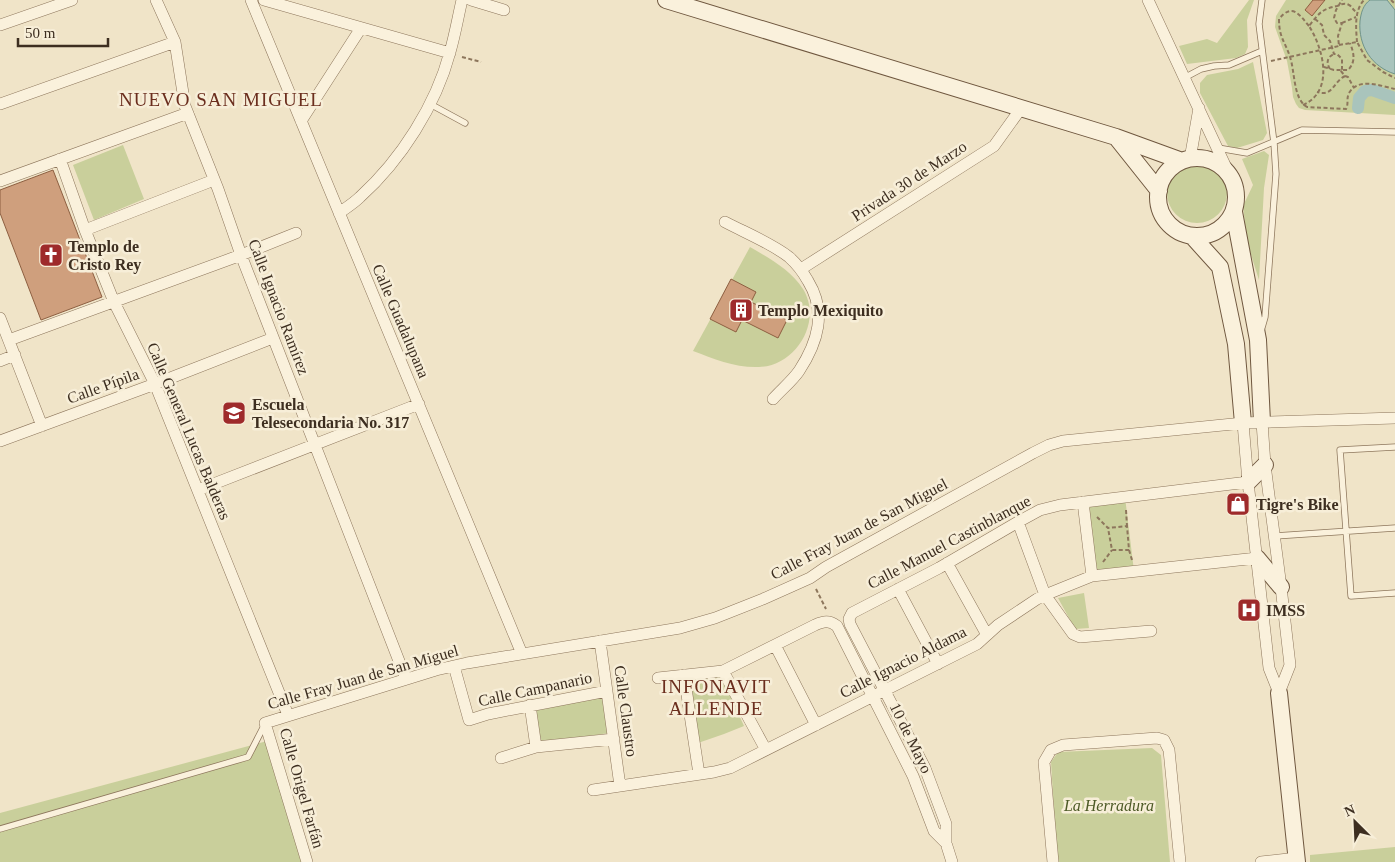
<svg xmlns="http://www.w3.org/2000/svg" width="1395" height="862" viewBox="0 0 1395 862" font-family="Georgia,serif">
<rect width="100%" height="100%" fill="#f0e4c8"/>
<path fill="#c9cf9b" d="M 1249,0 L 1254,0 L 1247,20 L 1248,47 L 1245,54 L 1236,58 L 1187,64 L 1179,46 L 1207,39 L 1217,43 Z
M 1286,0 L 1395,0 L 1395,115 L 1305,110 L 1299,108 L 1296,104 L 1293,97 L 1292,88 L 1287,61 L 1275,27 L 1276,16 Z
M 1253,62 L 1267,133 L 1263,140 L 1237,148 L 1228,146 L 1200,93 L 1200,83 L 1207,75 L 1238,69 Z
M 123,145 L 144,199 L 94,220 L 73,165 Z
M 1264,151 L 1269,155 L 1264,188 L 1259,280 L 1247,242 L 1243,206 L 1253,185 L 1242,159 Z
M1167 193a30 30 0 1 1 60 0a30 30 0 1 1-60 0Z
M 750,247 C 769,258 791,270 803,289 C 823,321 796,366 759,367 C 736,368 714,359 693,351 Z
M 1125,497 L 1134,571 L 1092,576 L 1083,502 Z
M 1084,593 L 1089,628 L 1075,629 L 1058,598 Z
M 720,674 L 744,726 L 724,734 L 698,743 L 686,675 Z
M 604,695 L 609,733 L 536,744 L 533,704 Z
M 271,740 L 307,862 L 0,862 L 0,813 Z
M 1152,748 L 1161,755 L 1170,862 L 1057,862 L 1051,762 L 1058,752 Z
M 1395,847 L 1395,862 L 1310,862 L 1310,855 Z"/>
<path fill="#a9c4bc" stroke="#6f938a" d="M 1370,0 L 1387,0 L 1395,10 L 1395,74 C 1372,67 1358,46 1360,21 C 1361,13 1363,5 1370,0 Z"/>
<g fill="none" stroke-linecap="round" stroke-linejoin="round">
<path stroke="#a9c4bc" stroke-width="12" d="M 1358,108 L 1359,98 L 1365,91 L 1372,90 L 1395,98"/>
</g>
<path fill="#cf9f7d" stroke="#8d5f41" d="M 1313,0 L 1325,0 L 1312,16 L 1305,10 Z
M 53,170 L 102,297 L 41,320 L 0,213 L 0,190 Z
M 731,279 L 756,292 L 751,302 L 787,320 L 778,338 L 742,320 L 736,332 L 710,319 Z"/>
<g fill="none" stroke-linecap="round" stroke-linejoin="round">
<g stroke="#8d765c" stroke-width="7">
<path id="service" d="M 1184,78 L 1201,69 L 1214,66 L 1229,65 L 1262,51
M 430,104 L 465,123
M 1218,148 L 1247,153 L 1302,130 L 1395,132
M 1261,331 L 1265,317 L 1276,174 L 1274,143 L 1259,24 L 1262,0
M 1395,447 L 1340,450 L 1351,596 L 1395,593
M 1275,536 L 1395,528
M 0,829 L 248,757 L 265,724"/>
</g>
<g stroke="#8d765c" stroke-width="12">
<path id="minor" d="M 156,0 L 175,42 L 185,106 L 218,189 L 241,255 L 406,679
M 251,0 L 522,654
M 264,0 L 450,53
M 471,0 L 504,10
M 1148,0 L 1231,178
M 0,25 L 72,0
M 0,104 L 175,42
M 301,121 L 361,28
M 60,159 L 85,230 L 114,302 L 155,384 L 288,715
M 1190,159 L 1199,108
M 0,181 L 188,113
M 339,213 C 346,208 354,203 360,197 C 401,160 436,105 450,52 C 455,35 458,17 462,0
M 725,222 C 746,233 771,243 789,257 C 797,264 803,272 808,281 C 827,312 818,342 799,371 C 792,381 781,390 773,399
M 85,230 L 214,180
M 801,269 L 994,146 L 1022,107
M 0,318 L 42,426
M 9,340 L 241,255 L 296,233
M 0,361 L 15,355
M 1262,422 L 1265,465 L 1281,587 L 1290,665 L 1279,693
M 1243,423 L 1248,482 L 1269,668 L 1279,693
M 0,441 L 155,384 L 273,338
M 198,490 L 419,404
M 1083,502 L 1092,576
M 1018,522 L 1045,595 L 1073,634 L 1080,637 L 1151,631
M 947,563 L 987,635
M 898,589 L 938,664
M 600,641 L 620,786
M 775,645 L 816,725
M 454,666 L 469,720 L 488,714 L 607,691
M 723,671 L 766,750
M 684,675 L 699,774
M 658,678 L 723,671 L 815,625 C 824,621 829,620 837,626 L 913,776 L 934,831 L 946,843
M 530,705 L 536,747
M 501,758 L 536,747 L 614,739
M 593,790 L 714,772 L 730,768 L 977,644 L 998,625 L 1037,599 L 1045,595 L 1092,576 L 1257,558
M 307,862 L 265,723 L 436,670 L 467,663 L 680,628 L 715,618 L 763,599 L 810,578 L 826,567 L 1033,453 L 1049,445 L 1063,441 L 1243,423 L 1395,418
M 952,862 L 946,843 L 946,824 L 925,768 L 850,624 L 849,619 L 852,613 L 939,568 L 1018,522 L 1040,510 L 1060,505 L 1248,482
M 1053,862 L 1044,762 L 1051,750 L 1063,745 L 1157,738 L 1164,740 L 1169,750 L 1180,862
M 1261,862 L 1297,858"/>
</g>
<g stroke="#6f573f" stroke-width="18">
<path id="secondary" d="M 666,0 L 1116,137 L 1182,161
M 1116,137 L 1159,191
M1158 197a39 39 0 1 1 78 0a39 39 0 1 1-78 0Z
M 1234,212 L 1258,340 L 1262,422
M 1192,236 L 1220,267 L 1236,344 L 1243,423
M 1248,482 L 1265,465
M 1257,558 L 1281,587
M 1279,693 L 1297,862"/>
</g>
<path stroke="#8d765c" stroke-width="2" stroke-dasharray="4 2.5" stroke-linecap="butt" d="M 1391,0 L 1395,4
M 1315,19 L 1322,25 L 1324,35 L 1330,41 L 1334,54 L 1337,54 L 1342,59 L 1342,69 L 1340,70 L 1345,76 C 1333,82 1333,97 1317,92
M 1342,23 L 1356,17
M 1309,26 C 1299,14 1292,3 1279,19 C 1279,38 1285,41 1290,57 C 1295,71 1293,99 1307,107 L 1346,109 C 1349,103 1346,99 1349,93 C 1358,77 1381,86 1395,89
M 1357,42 C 1356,28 1354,11 1364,0
M 1339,45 L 1357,42 L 1367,60 L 1383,72 L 1395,78
M 462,57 L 481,62
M 1271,61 L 1339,46 L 1338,36 L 1342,23 L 1337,23 L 1334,18 L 1336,10 L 1342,0
M 1324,67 L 1334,70 L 1348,70 C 1356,62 1354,53 1350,43
M 1330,69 C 1326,63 1327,57 1334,54
M 1345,76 L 1348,77 L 1354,88
M 1303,105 C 1335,91 1323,48 1309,26 C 1319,13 1322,9 1337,6 C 1341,5 1344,2 1349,5 C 1353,7 1352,10 1357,12
M 1126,510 L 1127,526
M 1097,517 L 1108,528 L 1127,526 L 1129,550 L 1112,550 L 1108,528
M 1129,550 L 1132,560
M 1103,562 L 1112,550
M 816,589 L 826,609"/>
<use href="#service" stroke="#faf1dc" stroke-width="5.5"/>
<use href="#minor" stroke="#faf1dc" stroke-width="11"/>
<use href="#secondary" stroke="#faf1dc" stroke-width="16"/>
</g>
<defs>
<g id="church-square" transform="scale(1.25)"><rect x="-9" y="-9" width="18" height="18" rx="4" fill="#9e2a2b" stroke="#f7eed8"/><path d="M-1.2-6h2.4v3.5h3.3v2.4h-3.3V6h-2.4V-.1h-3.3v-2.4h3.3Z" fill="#fff"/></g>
<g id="building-square" transform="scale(1.25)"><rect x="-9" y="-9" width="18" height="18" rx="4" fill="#9e2a2b" stroke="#f7eed8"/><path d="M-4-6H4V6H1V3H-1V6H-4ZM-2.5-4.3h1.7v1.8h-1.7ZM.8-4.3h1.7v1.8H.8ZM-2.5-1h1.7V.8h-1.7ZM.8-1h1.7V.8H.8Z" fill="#fff"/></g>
<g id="school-square" transform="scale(1.25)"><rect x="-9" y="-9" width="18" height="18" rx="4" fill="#9e2a2b" stroke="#f7eed8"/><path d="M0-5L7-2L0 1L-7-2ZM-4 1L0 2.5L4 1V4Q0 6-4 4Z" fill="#fff"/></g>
<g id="shop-square" transform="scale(1.25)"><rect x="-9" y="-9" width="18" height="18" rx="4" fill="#9e2a2b" stroke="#f7eed8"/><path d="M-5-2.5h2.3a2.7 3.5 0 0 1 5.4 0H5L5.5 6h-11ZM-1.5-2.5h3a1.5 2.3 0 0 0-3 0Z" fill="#fff"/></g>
<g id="hospital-square" transform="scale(1.25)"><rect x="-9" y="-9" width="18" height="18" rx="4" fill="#9e2a2b" stroke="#f7eed8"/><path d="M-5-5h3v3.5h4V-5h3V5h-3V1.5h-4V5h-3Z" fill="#fff"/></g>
</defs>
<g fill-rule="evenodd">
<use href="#church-square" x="51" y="255"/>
<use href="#building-square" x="741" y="310"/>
<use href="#school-square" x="234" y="413"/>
<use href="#shop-square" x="1238" y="504"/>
<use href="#hospital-square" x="1249" y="610"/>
</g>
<g text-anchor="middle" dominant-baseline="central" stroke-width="5" stroke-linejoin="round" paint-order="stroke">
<g font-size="16" fill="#3d2e20" stroke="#f7eed8">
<text transform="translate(909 181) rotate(-33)">Privada 30 de Marzo</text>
<text transform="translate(279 307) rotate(69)">Calle Ignacio Ramírez</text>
<text transform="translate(401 321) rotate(67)">Calle Guadalupana</text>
<text transform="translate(103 386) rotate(-20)">Calle Pípila</text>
<text transform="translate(189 431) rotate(67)">Calle General Lucas Balderas</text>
<text transform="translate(859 529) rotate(-28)">Calle Fray Juan de San Miguel</text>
<text transform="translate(949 542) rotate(-28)">Calle Manuel Castinblanque</text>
<text transform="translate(903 662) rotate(-27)">Calle Ignacio Aldama</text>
<text transform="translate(363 677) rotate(-16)">Calle Fray Juan de San Miguel</text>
<text transform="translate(535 689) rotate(-12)">Calle Campanario</text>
<text transform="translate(626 711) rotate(82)">Calle Claustro</text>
<text transform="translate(911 738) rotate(64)">10 de Mayo</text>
<text transform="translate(302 788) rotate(74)">Calle Origel Farfán</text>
</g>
<g font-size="16" font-weight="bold" fill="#3d2e20" stroke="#f7eed8" text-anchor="start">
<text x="68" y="246">Templo de<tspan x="68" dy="18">Cristo Rey</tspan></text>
<text x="758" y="310">Templo Mexiquito</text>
<text x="252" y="404">Escuela<tspan x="252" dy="18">Telesecondaria No. 317</tspan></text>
<text x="1256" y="504">Tigre's Bike</text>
<text x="1266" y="610">IMSS</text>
</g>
<g font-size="16" font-style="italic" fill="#4d5a26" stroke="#f7eed8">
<text x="1109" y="805">La Herradura</text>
</g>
<g font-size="19" letter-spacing="1" fill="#6b2e1e" stroke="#f7eed8">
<text x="221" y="99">NUEVO SAN MIGUEL</text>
<text x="716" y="686">INFONAVIT<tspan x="716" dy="22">ALLENDE</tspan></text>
</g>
</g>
<g transform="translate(1355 822) rotate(336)" stroke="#f7eed8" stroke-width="4" paint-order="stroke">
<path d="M0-4L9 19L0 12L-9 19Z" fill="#3d2e20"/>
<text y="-8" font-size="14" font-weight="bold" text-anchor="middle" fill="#3d2e20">N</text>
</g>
<path d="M18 38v8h90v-8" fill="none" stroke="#3d2e20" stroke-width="2.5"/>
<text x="25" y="38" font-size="15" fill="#3d2e20" stroke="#f7eed8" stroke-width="4" paint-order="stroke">50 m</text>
</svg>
